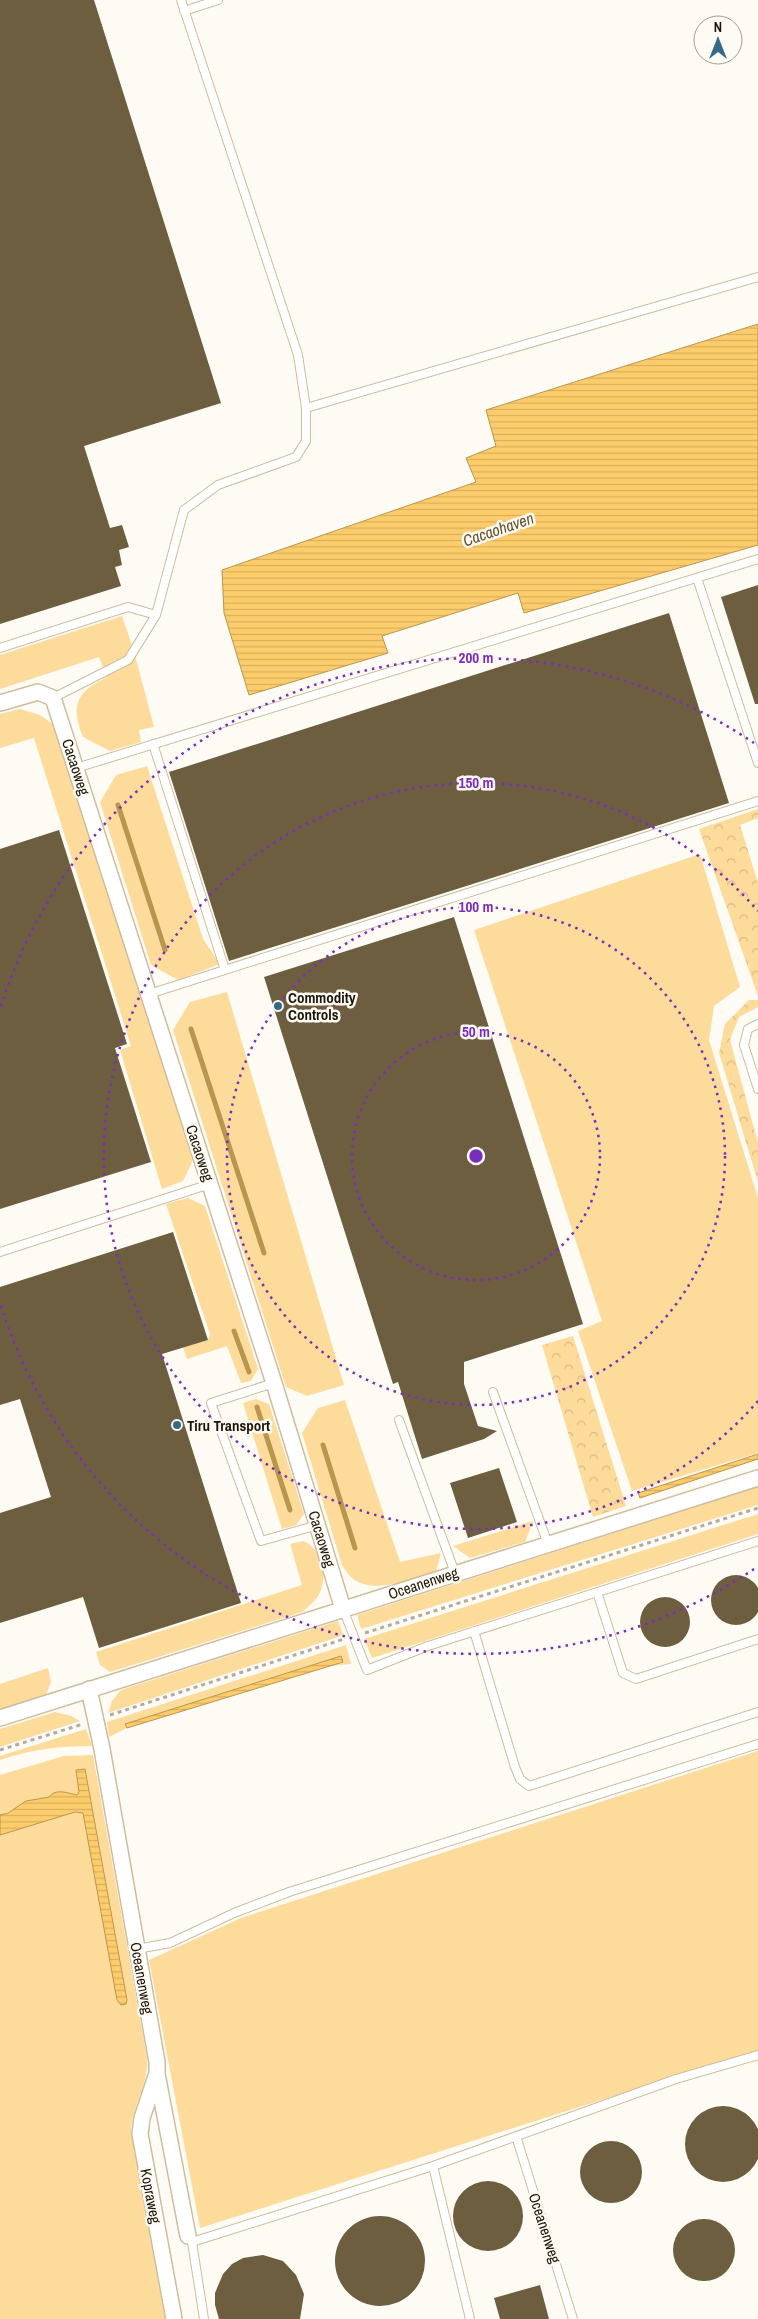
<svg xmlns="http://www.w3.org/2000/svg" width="758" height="2319" viewBox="0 0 758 2319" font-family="'Archivo Narrow',sans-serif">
<defs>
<pattern id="forest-crowns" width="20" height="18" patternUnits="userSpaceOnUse" patternTransform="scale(1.25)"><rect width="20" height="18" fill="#fddb9b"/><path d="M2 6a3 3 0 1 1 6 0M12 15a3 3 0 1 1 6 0" fill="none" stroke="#d8bb84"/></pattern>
<pattern id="water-rules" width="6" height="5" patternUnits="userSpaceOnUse" patternTransform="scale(1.25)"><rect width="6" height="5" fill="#fdcd6c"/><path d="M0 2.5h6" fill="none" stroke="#d8af5c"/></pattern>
</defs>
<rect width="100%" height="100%" fill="#fefbf4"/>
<path fill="#fddb9b" d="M 122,616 L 133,648 L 154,727 L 139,730 L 141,742 L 110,751 L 83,737 C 70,704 77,692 107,677 L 99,657 L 0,689 L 0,655 Z
M 20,709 L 40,715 L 54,725 L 193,1160 L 183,1181 L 162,1189 L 120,1050 L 131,1046 L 34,738 L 0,748 L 0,714 Z
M 147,766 L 203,939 L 220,964 L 178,980 L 151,965 L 100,802 L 116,775 Z
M 700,854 L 740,987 L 714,1006 L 709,1040 L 758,1198 L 758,1453 L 632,1491 L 578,1331 L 602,1321 L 474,930 Z
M 227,992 L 344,1385 L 307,1396 L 286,1387 L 173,1030 L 190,1002 Z
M 188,1198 L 205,1206 L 258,1369 L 251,1381 L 241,1383 L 227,1346 L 187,1359 L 183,1347 L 208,1340 L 210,1334 L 166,1204 Z
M 256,1399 L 269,1404 L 304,1514 L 296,1525 L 282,1529 L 243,1403 Z
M 345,1400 L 400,1562 L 441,1553 L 436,1572 C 412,1578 374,1596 352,1578 C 348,1575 345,1569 342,1565 L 302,1433 L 318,1408 Z
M 758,1487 L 758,1505 L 361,1629 L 357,1615 Z
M 758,1514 L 758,1534 L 372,1658 L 364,1639 Z
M 533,1521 L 525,1542 L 470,1558 L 453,1546 Z
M 303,1541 C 321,1548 328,1574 320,1592 C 317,1600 308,1607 302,1612 L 110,1672 L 100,1665 L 96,1652 L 302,1585 L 290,1544 Z
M 338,1621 L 343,1634 L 341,1636 L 108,1713 L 112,1701 L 121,1690 Z
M 346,1645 L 351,1664 L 329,1666 L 343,1662 L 125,1725 L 127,1728 L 109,1737 L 107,1722 Z
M 48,1668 L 51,1682 L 46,1695 L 0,1709 L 0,1684 Z
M 55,1712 L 71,1716 L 80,1721 L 0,1747 L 0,1729 Z
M 86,1729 L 92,1746 C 59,1746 32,1749 0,1760 L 0,1756 Z
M 758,1751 L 758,2050 L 200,2228 L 149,1960 L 241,1918 Z
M 93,1755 L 147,2058 C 149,2085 131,2107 131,2133 L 165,2319 L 0,2319 L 0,1835 L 75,1812 L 83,1813 L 117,1999 L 127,2000 L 85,1769 L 76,1771 L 79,1792 L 77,1795 C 67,1793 56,1788 49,1797 L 0,1815 L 0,1775 L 64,1756 Z"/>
<path fill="url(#forest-crowns)" d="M 758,809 L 758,818 L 740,825 L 758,883 L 758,996 L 699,829 Z
M 749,1000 L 758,1000 L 758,1007 L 739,1017 L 730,1040 L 758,1143 L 758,1182 L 719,1053 L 725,1024 Z
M 573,1336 L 626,1506 L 593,1517 L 542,1345 Z"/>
<path fill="url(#water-rules)" stroke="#b9964e" d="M 758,324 L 758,545 L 524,613 L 518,593 L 382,636 L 388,653 L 249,695 L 224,613 L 222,570 L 476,482 L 466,458 L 496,446 L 486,410 Z
M 758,1454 L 758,1459 L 640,1498 L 638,1493 Z
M 341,1656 L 343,1662 L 127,1728 L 125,1724 Z
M 85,1769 L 127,2000 L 126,2004 L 121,2005 L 117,2000 L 83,1813 L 75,1812 L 0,1835 L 0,1815 L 8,1813 L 26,1801 L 49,1797 C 56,1788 67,1793 77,1795 L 79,1792 L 76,1770 Z"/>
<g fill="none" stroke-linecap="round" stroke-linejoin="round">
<path stroke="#b9964e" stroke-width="5" d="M 118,805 L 165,950
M 191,1029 L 264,1253
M 234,1331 L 249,1372
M 257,1407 L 290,1510
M 323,1445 L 355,1548"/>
</g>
<path fill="#6d5e40" d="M 0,0 L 94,0 L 221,403 L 84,446 L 110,528 L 122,525 L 129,547 L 119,550 L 122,565 L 115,567 L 121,586 L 0,624 Z
M 758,585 L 758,704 L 755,704 L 721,597 Z
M 669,613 L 729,803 L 229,961 L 169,772 Z
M 59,830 L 127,1044 L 115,1048 L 151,1162 L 0,1209 L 0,849 Z
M 454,917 L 583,1324 L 464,1362 L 464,1384 L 478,1426 L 497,1431 L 484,1439 L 422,1459 L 398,1382 L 393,1384 L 264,977 Z
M 173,1232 L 208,1340 L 162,1354 L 241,1603 L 99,1648 L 83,1597 L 0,1623 L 0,1513 L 51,1497 L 20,1399 L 0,1405 L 0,1287 Z
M 499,1468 L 517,1522 L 468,1538 L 450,1483 Z
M711 1600a25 25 0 1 1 50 0a25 25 0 1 1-50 0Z
M640 1622a25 25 0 1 1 50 0a25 25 0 1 1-50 0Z
M685 2144a38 38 0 1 1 76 0a38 38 0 1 1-76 0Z
M580 2172a31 31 0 1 1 62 0a31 31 0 1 1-62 0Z
M453 2216a35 35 0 1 1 70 0a35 35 0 1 1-70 0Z
M335 2261a45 45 0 1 1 90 0a45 45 0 1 1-90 0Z
M673 2250a31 31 0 1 1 62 0a31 31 0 1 1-62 0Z
M 263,2255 L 283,2261 L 296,2275 L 304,2294 L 300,2319 L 219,2319 L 215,2305 L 215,2293 L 223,2274 L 232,2264 L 243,2258 Z
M 540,2285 L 549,2319 L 500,2319 L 494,2298 Z"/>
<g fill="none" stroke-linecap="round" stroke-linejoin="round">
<g stroke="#cebd9d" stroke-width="10">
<path id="lane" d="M 184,11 L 218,0
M 306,408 L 758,277
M 697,578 L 758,763
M 0,648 L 128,607 L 156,615
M 53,698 L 128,660 L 156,615 L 184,510 L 218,485 L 296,457 L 306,441 L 306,408 L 298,355 L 181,0
M 153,744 L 225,970
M 76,768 L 758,559
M 149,994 L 758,801
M 758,1024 L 748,1029 L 744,1045 L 758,1089
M 0,1252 L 210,1184
M 274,1383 L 211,1403 L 261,1541 L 318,1525
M 493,1392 L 548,1544
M 399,1420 L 455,1573
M 597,1592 L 623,1673 L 636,1679 L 758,1639
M 343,1609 L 367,1670 L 428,1646 L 758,1541
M 474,1631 L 515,1767 L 520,1779 L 529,1786 L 758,1712
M 137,1949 L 170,1943 L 234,1913 L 289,1892 L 758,1744
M 516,2136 L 573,2319
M 433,2166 L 470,2319
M 188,2236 L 192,2242 L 433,2166 L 676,2079 L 758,2055
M 192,2242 L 204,2319"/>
</g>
<g stroke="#cebd9d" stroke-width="18">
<path id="street" d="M 0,703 L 38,692 L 53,698 L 274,1383 L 343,1609
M 89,1689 L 102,1749 L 157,2062 L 157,2074 L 188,2236
M 0,1718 L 758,1478
M 156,2076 L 142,2118 L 140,2134 L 174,2319"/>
</g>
<path stroke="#b0aca4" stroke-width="3" stroke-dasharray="4 4" stroke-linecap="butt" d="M 365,1633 L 758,1508
M 110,1715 L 344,1639
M 0,1750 L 83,1724"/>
<use href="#lane" stroke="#fff" stroke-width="8"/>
<use href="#street" stroke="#fff" stroke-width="15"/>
</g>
<g fill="none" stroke="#7b2cbf" stroke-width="2.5" stroke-dasharray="2.5 5">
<circle cx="476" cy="1156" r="124"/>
<circle cx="476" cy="1156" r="249"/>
<path d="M758 1401A373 373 0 1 1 758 911"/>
<path d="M754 1569A498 498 0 0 1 1 1306M1 1006A498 498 0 0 1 754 743"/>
</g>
<g fill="#346a86" stroke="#fefbf4" stroke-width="2">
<circle cx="278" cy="1006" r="5"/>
<circle cx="177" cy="1425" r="5"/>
</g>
<g text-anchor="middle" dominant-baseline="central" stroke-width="5" stroke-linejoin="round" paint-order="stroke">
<g font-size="15" fill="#1b1509" stroke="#fefbf4">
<text transform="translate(76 767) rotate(72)">Cacaoweg</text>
<text transform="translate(200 1153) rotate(72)">Cacaoweg</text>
<text transform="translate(322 1539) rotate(73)">Cacaoweg</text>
<text transform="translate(423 1583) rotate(-18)">Oceanenweg</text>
<text transform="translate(142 1978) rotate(80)">Oceanenweg</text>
<text transform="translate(151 2196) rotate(79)">Kopraweg</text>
<text transform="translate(545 2228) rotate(72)">Oceanenweg</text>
</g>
<g font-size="15" font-weight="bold" fill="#1b1509" stroke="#fefbf4" text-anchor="start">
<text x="288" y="997">Commodity<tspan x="288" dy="17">Controls</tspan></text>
<text x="187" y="1425">Tiru Transport</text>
</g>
<g font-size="16" font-style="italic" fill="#66522a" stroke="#fefbf4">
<text transform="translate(498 529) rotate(-19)">Cacaohaven</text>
</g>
</g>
<circle cx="476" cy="1156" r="8" fill="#7b2cbf" stroke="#fefbf4" stroke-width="2.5"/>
<g font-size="15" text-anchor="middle" font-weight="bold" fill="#7b2cbf" stroke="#fefbf4" stroke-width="5" stroke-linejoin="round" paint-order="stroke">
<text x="476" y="663">200 m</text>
<text x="476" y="788">150 m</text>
<text x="476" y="912">100 m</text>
<text x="476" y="1037">50 m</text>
</g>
<g transform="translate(718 40)"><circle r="24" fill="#fefbf4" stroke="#a39f96"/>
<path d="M0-4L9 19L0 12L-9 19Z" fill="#346a86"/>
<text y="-8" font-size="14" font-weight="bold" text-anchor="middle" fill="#1b1509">N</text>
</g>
</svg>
